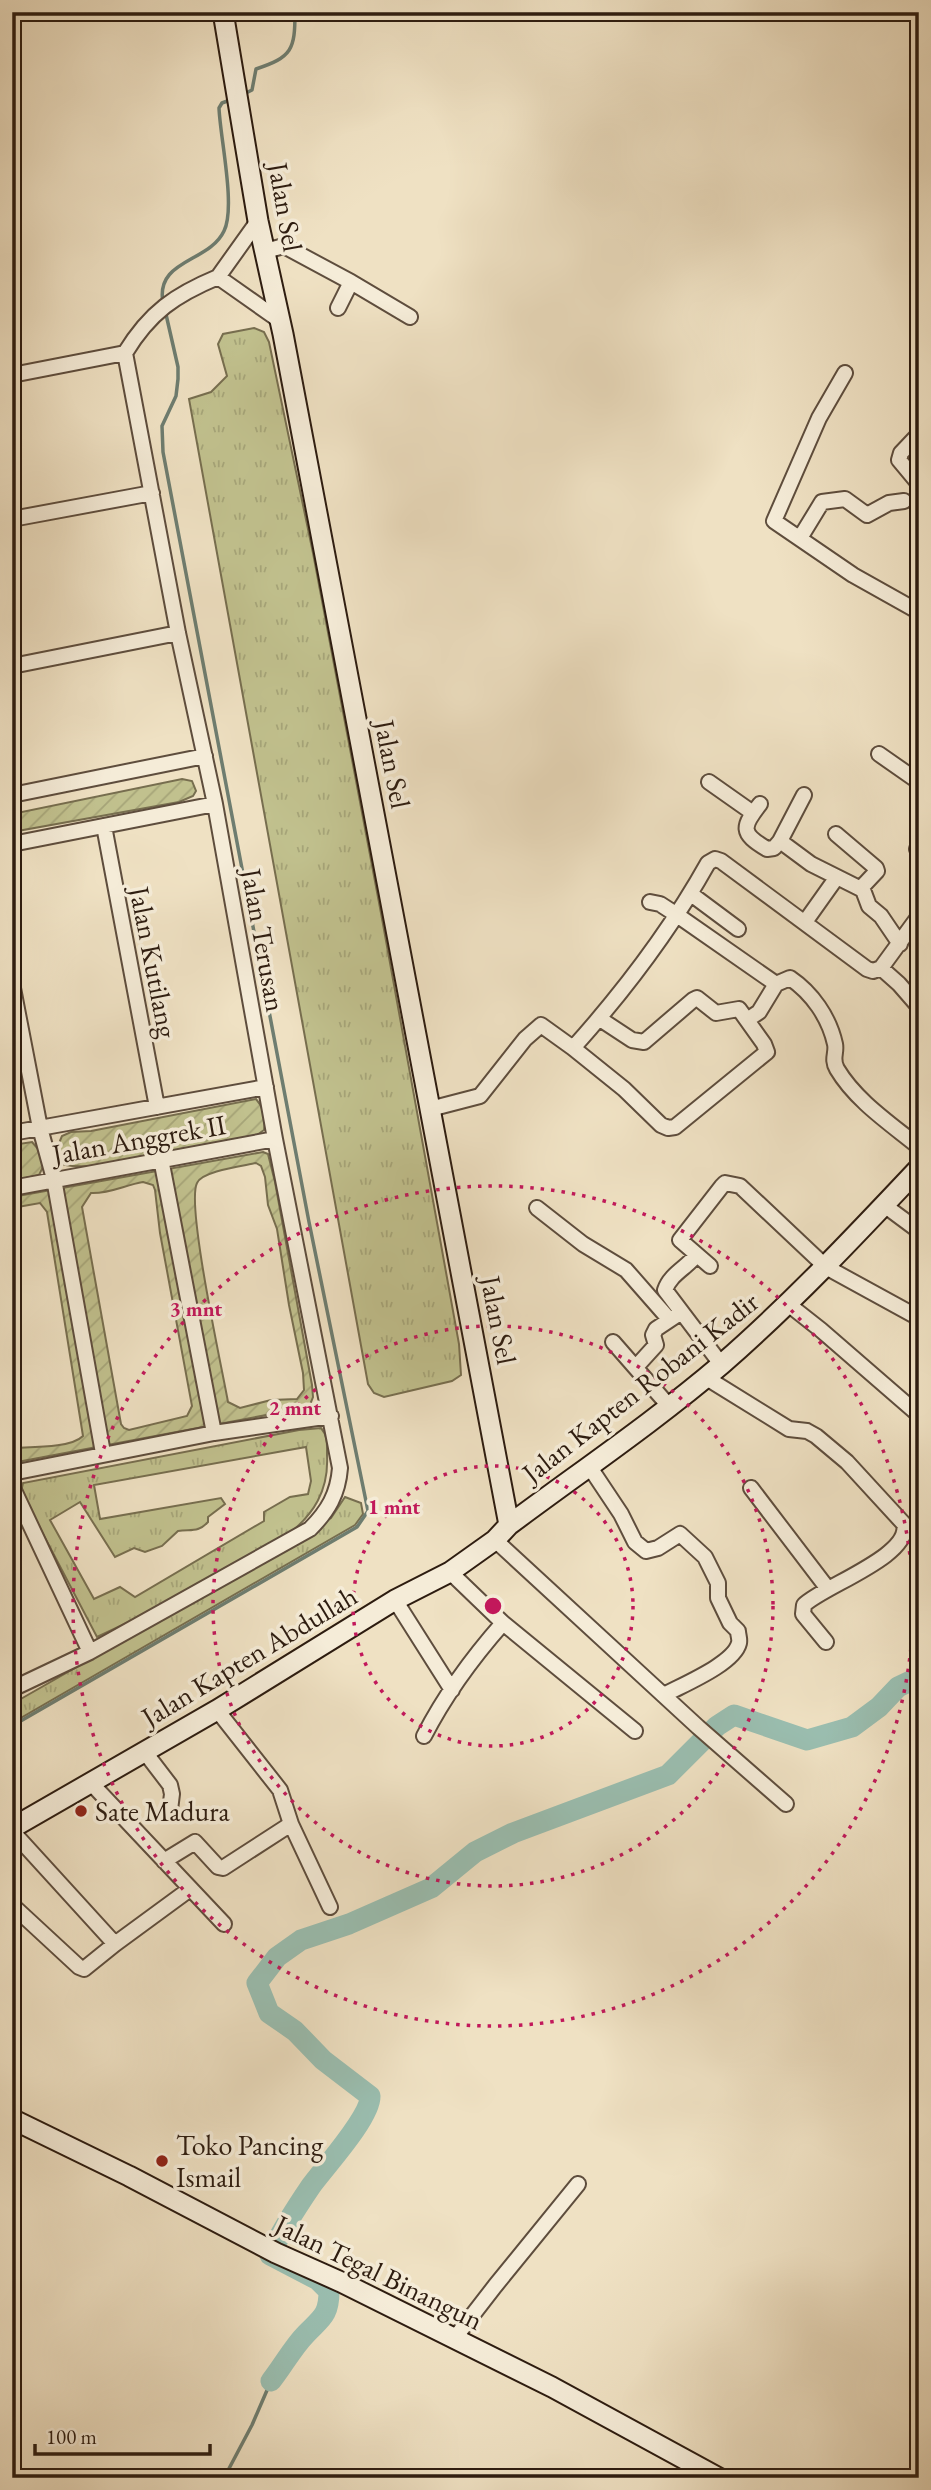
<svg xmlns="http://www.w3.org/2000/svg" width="931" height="2490" viewBox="0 0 931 2490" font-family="'EB Garamond',serif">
<defs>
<pattern id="grass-tufts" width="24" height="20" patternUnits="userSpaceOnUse" patternTransform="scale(1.75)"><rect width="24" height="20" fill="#c1c18e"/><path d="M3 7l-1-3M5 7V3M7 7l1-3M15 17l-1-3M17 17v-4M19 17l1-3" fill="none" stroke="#a6a579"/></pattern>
<pattern id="garden-furrows" width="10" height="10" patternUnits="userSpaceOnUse" patternTransform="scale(1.75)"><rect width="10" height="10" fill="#c1c18e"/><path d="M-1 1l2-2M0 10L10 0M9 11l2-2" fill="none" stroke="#a6a579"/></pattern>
</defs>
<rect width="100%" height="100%" fill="#efe1c3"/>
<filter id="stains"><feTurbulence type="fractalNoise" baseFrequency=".00286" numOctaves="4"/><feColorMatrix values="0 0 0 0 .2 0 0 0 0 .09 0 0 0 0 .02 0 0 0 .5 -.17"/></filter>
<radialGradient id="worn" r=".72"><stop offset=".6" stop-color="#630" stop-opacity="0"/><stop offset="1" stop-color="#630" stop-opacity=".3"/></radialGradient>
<path fill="url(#grass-tufts)" stroke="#776e4f" stroke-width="2" fill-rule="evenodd" d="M 254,328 L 264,332 L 269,342 L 313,553 L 381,913 L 459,1344 L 461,1375 L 452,1381 L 384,1397 L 374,1393 L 368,1384 L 189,399 L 211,392 L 227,376 L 218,344 L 223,334 Z
M 321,1428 C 328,1436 327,1444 327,1455 C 329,1490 314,1515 286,1536 L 131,1621 L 97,1637 L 21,1492 L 23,1483 L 299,1430 ZM 306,1447 L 311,1481 L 308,1494 L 290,1497 L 264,1512 L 264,1521 L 135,1597 L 120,1587 L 94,1599 L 50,1520 L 80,1502 L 115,1557 L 134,1548 L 145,1552 L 162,1546 L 178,1531 C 191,1529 198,1533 208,1522 L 208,1517 L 225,1504 L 221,1498 L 100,1519 L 94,1485 Z
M 345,1497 L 361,1503 L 363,1514 L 355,1525 L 12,1723 L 12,1704 L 199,1597 L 331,1518 Z"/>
<path fill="url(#garden-furrows)" stroke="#776e4f" stroke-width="2" fill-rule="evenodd" d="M 182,779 L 192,781 L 196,791 L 193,796 L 179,802 L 12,832 L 12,814 Z
M 256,1099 C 264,1108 266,1118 264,1130 L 257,1135 C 225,1141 81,1177 60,1163 C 55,1154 58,1145 62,1136 L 71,1132 L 91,1131 Z
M 32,1142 L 39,1150 L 44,1165 L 39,1175 L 12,1181 L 12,1145 Z
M 263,1152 L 268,1154 L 275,1182 L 312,1385 L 313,1397 L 309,1407 L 12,1463 L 12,1446 L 15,1448 C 33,1447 71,1448 83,1436 L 47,1212 L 40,1203 L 12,1208 L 12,1197 ZM 256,1163 L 261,1166 L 265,1177 L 268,1205 L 277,1229 L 289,1305 L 303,1373 L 304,1390 L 297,1399 L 271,1400 L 240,1408 L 228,1402 C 222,1368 186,1205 197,1183 C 202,1171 243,1166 256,1163 ZM 143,1182 L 153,1185 L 155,1190 L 160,1233 L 192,1406 L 187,1416 L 129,1430 L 124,1428 L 121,1424 L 82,1207 L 91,1193 C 109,1194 125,1185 143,1182 Z"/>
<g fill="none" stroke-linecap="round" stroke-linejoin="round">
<path stroke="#6e7d70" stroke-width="3.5" d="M 244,94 L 252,90 L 256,69 C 292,57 295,50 295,12
M 163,303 C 155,259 209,263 224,231 C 236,207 220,137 219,108 L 222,103 L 230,100
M 12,1726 L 357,1527 L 368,1511 L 309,1222 L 163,452 L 162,426 L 176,396 L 178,379 L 178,367 L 165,310
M 224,2478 L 252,2425 L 271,2381"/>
<path stroke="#9abeb0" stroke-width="21" d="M 271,2381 C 283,2366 293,2347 306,2334 C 321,2318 329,2316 329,2291 L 318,2280 L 270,2255 C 281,2231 296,2208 311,2186 C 324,2168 371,2117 370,2096 L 323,2060 L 295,2031 L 269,2013 L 257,1983 L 277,1957 L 301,1940 L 349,1924 L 431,1888 L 475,1852 L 513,1833 L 668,1775 L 717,1726 L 734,1715 L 807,1740 L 852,1727 L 879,1707 L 898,1687 L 919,1677"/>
<g stroke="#5e4d3d" stroke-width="18">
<path id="street" d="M 265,251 L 284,246 L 351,282 L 410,317
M 218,277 L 258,221
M 338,308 L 351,282
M 845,373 L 819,418 L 774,521 L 853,575 L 919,612
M 12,375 L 125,353 C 150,312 175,295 218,277 L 279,320
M 919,434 L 901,453 L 899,460 L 919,484
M 12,519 L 152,493
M 800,538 L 822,502 L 845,499 L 867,515 L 889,503 L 904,501
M 12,666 L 178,633
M 879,754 L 919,782
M 709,782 L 753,813
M 12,795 L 205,756
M 804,795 L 780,841 L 811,864 L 863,890 L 869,906 L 881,916 L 900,944
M 760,804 C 742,827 740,833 767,849 L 774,848 L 780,841
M 104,826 L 157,1107
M 836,834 L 876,868 L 877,871 L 861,888
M 12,844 L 215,804
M 919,844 L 917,849 L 919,854
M 691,894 L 738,929
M 650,902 L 660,904 L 677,915 L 776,984 L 790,978 C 812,993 829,1017 835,1044 C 837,1053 831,1059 837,1069 C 856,1101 891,1124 919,1147
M 805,922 L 837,877
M 881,968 L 919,916
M 12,983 L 40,1128 L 54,1179 L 103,1453
M 747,1020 L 759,1012 L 776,984
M 573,1048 C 626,989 670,931 708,863 L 715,859 L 721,861 L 867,969 L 873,971 L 881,968 L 899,984 L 919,1007
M 430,1109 L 480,1096 L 525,1039 L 541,1025 L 573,1048 L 624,1089 L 661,1125 L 668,1128 L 675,1127 L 767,1052 L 764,1044 L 739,1009 L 716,1013 L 697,998 L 693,1000 L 644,1042 L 632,1040 L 600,1019
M 12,1133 L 266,1087
M 161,1159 L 214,1433
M 12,1188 L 275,1139
M 884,1205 L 919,1231
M 537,1208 L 583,1244 L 626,1270 L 669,1319
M 696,1255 C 688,1267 670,1274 665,1290 L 721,1364
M 710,1266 L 680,1240 L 722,1186 L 725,1183 L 740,1186 L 826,1267 L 919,1318
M 788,1304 L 821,1330 L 919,1415
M 613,1342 L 669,1406
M 636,1367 L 656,1345 L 653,1335 L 656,1329 L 677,1315
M 705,1377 L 789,1429 L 807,1431 L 816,1436 L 847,1462 L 904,1524 C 912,1556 823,1586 804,1605 L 803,1614 L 826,1642
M 589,1466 L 621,1514 L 635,1542 L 646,1551 L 658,1548 L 680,1534 L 705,1557 L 718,1583 L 718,1598 L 730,1623 L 738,1631 C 738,1635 740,1639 739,1643 C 734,1664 682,1685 664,1695
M 12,1473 L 214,1433 L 331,1416
M 12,1486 L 90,1652
M 751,1488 L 828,1589
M 495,1540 L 698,1727 L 786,1804
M 450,1572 L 503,1623 L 635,1731
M 395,1600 L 452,1690
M 12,1689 L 90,1652 L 310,1529 C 328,1511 338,1494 340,1468 L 275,1139 L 215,804 L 178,633 L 125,353
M 217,1710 L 280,1790 L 291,1824 L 330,1907
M 424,1736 C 445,1695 473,1657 503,1623
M 144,1751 L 170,1785 L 172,1794 L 170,1810
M 90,1782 L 224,1924
M 12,1831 L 115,1944
M 164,1861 L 195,1842 L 218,1867 L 223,1868 L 291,1824
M 12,1905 L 79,1967 L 84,1969 L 115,1944 L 190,1889
M 454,2339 L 495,2286 L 578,2184"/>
</g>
<g stroke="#2d1c10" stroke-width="23">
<path id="secondary" d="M 223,12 L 258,221 L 283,334 L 509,1525
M 12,1828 L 217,1710 L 395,1600 L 450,1572 L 495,1540 L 509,1525 C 580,1472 654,1422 722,1364 C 792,1303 855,1236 919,1168
M 12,2119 L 129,2176 L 276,2253 L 341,2282 L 552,2387 L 719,2478"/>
</g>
<use href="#street" stroke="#f5ecd8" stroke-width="14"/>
<use href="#secondary" stroke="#f5ecd8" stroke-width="19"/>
</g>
<g fill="none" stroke="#c2185b" stroke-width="3.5" stroke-dasharray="3.5 7">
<circle cx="493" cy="1606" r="140"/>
<circle cx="493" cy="1606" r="280"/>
<circle cx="493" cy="1606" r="420"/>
</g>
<g fill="#8f2418" stroke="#f5ecd8" stroke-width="2.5">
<circle cx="81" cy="1811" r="7"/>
<circle cx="162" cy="2161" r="7"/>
</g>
<g text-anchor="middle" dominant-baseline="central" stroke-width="7" stroke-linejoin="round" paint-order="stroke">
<g font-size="28" fill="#2d1c10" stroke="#f5ecd8">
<text transform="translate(286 207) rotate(80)">Jalan Sel</text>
<text transform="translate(393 764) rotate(79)">Jalan Sel</text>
<text transform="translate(264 940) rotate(80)">Jalan Terusan</text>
<text transform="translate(154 962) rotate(79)">Jalan Kutilang</text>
<text transform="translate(139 1139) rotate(-10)">Jalan Anggrek II</text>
<text transform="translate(499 1320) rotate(79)">Jalan Sel</text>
<text transform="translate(640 1387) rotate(-38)">Jalan Kapten Robani Kadir</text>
<text transform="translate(249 1656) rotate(-31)">Jalan Kapten Abdullah</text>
<text transform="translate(379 2272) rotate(26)">Jalan Tegal Binangun</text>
</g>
<g font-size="28" fill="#2d1c10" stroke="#f5ecd8" text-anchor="start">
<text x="95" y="1811">Sate Madura</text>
<text x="176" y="2145">Toko Pancing<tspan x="176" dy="32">Ismail</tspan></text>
</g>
</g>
<circle cx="493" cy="1606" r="10" fill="#c2185b" stroke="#f5ecd8" stroke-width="3.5"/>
<g font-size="21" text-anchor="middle" font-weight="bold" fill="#c2185b" stroke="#f5ecd8" stroke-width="7" stroke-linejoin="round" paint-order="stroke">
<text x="196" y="1316">3 mnt</text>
<text x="295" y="1415">2 mnt</text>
<text x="394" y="1514">1 mnt</text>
</g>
<rect width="931" height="2490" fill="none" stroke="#efe1c3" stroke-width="42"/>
<rect x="14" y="14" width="903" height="2462" fill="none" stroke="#2d1c10" stroke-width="3.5"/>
<rect x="21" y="21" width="889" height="2448" fill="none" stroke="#2d1c10" stroke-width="2"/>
<path d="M35 2444v10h175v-10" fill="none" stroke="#2d1c10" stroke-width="3.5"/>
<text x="46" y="2444" font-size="21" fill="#2d1c10" stroke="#f5ecd8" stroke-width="5" paint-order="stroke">100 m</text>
<rect width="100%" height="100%" filter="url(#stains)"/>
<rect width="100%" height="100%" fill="url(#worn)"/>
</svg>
